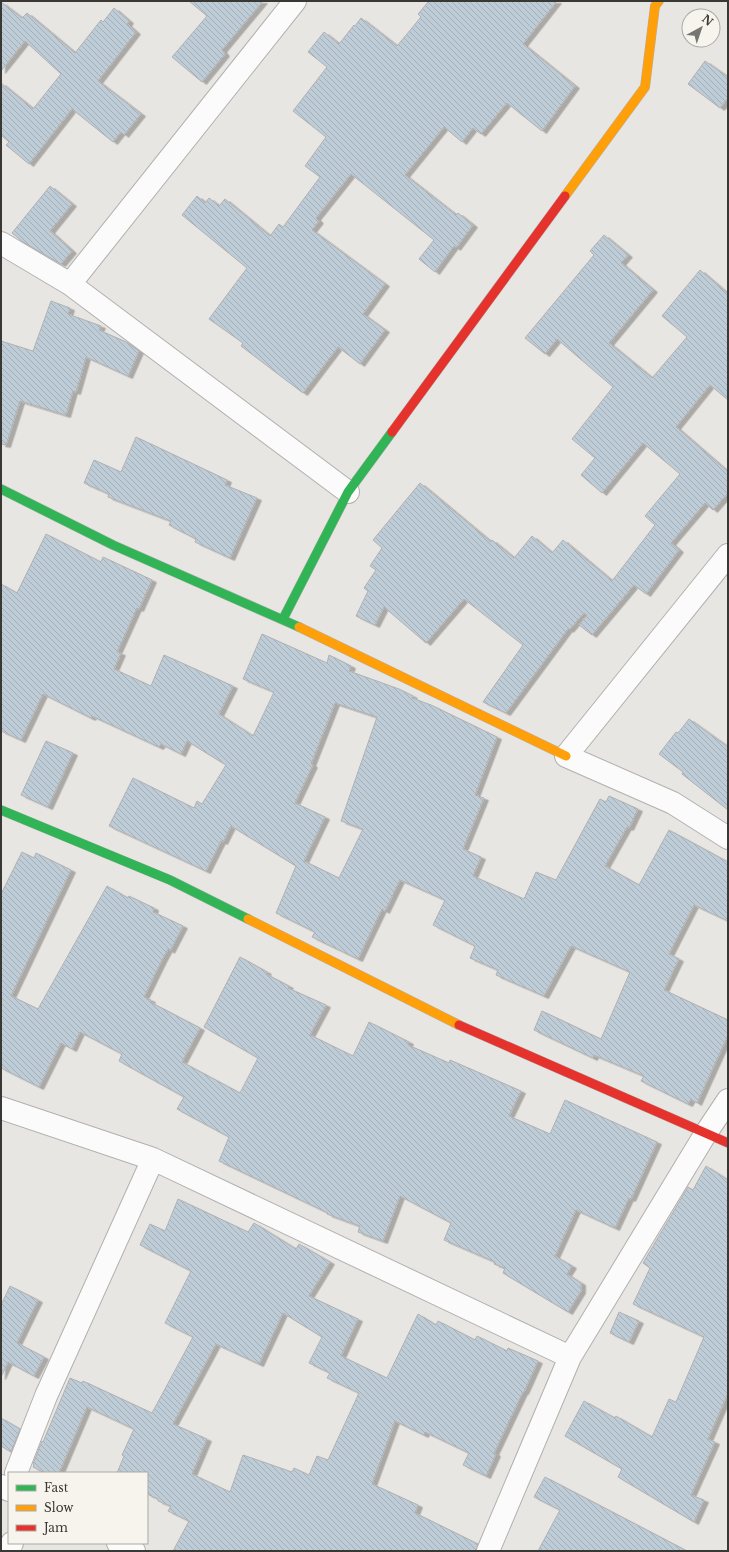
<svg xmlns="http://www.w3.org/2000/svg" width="729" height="1552" viewBox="0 0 729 1552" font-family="'Libre Baskerville',serif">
<defs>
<pattern id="building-back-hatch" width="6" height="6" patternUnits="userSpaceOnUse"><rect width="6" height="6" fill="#bdccd6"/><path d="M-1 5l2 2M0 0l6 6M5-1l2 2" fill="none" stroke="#a3b0b8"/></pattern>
<filter id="shadow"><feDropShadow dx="4.5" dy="2.5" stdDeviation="0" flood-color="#0004"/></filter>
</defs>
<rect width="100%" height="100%" fill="#e8e6e3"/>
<path fill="url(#building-back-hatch)" stroke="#b1b1b1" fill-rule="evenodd" filter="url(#shadow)" d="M 189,1 L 263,1 L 222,50 L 225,54 L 202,82 L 172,57 L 207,16 Z
M 429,1 L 557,1 L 523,44 L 575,86 L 542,131 L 507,103 L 481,134 L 473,128 L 462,142 L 444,127 L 405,175 L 456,215 L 458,213 L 473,225 L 456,248 L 454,246 L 435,272 L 419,259 L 434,240 L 351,174 L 316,218 L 319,221 L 312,230 L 385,284 L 363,314 L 385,330 L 360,364 L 338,347 L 303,393 L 241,346 L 243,343 L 209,319 L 247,268 L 182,215 L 197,196 L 205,203 L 209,198 L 219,206 L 225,199 L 270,236 L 279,224 L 283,227 L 320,177 L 305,166 L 326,137 L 293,111 L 327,67 L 308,52 L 324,32 L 339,44 L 354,25 L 355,26 L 361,18 L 397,46 L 421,17 L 418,14 Z
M 1,2 L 22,18 L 27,13 L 75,53 L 101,20 L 103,22 L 114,8 L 129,21 L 127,24 L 136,32 L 98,81 L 141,114 L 124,135 L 121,132 L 113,142 L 72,109 L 29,164 L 6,145 L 9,142 L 1,135 L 1,83 L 33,109 L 61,74 L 25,41 L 1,71 Z
M 705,61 L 728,77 L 728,98 L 720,108 L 688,84 Z
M 50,186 L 72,204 L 50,231 L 72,251 L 61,264 L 23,242 L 12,233 Z
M 604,235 L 628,255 L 621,263 L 653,290 L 609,343 L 652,378 L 687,337 L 662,316 L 700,270 L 728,294 L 728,400 L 710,385 L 676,427 L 728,472 L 728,493 L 713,510 L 705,503 L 671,543 L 679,550 L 646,594 L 634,585 L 592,635 L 579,625 L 587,615 L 584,613 L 569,630 L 568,629 L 506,713 L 483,702 L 523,645 L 464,599 L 426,643 L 384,607 L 375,625 L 356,616 L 368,591 L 364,588 L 376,570 L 370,566 L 382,548 L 373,540 L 420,483 L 491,542 L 492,540 L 514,558 L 532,536 L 552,553 L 563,540 L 612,581 L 655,525 L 645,516 L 680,474 L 643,443 L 602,493 L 581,475 L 595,458 L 572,439 L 613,387 L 557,339 L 545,354 L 525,338 L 594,255 L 590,251 Z
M 51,301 L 70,308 L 68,314 L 101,326 L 99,330 L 126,342 L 139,351 L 128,376 L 86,357 L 76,392 L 73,391 L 66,415 L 20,401 L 6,445 L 1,444 L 1,341 L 33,351 Z
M 136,437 L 227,480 L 225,485 L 257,498 L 230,558 L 195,542 L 196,539 L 169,525 L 171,521 L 108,497 L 109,494 L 84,483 L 94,460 L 121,472 Z
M 46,534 L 101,562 L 103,557 L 152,580 L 139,609 L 137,608 L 117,652 L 121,653 L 114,669 L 151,686 L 164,655 L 233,686 L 219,714 L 253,736 L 274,692 L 243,679 L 262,634 L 327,663 L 329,655 L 351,666 L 349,671 L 399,689 L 413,696 L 412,698 L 431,705 L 497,737 L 475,795 L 484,798 L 463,849 L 481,857 L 473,876 L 524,899 L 536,872 L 556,880 L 600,799 L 606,802 L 609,796 L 638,809 L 629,828 L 627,827 L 605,866 L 639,885 L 669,830 L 728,862 L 728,921 L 694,905 L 669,954 L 679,959 L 664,990 L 728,1020 L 728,1035 L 697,1103 L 691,1099 L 688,1104 L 641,1081 L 644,1076 L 594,1055 L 593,1058 L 534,1030 L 542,1011 L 601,1039 L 630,972 L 571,946 L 544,996 L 496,975 L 498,970 L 470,958 L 475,946 L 433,925 L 445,900 L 400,880 L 385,911 L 382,909 L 358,959 L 312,937 L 315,932 L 276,913 L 296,866 L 231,826 L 223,842 L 221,841 L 206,871 L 109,826 L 133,778 L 194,808 L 197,801 L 202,804 L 226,765 L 187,741 L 181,754 L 161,744 L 159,747 L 92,716 L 91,718 L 43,694 L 21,740 L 1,731 L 1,584 L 17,593 ZM 335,703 L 377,717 L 341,821 L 363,829 L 339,878 L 304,861 L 325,817 L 295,803 L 313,765 L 311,764 Z
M 689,719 L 728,747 L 728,810 L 682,774 L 683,772 L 659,754 L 676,732 L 678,733 Z
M 46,741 L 73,753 L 48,807 L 21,795 Z
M 22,852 L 34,858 L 36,853 L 71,870 L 11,996 L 38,1009 L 107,886 L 128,898 L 129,896 L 154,908 L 153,912 L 183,926 L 170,951 L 168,949 L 162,960 L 144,997 L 151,1000 L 150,1002 L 200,1028 L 182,1062 L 240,1093 L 258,1058 L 204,1027 L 240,957 L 267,972 L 266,974 L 289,986 L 288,988 L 326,1005 L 310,1035 L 353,1056 L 369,1022 L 409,1042 L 408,1045 L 449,1063 L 450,1060 L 521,1091 L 509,1116 L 550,1134 L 565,1100 L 657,1142 L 631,1199 L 629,1198 L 615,1228 L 576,1210 L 555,1256 L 572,1266 L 567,1274 L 581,1283 L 581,1291 L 568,1312 L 503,1273 L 505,1268 L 494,1264 L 495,1262 L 444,1240 L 451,1223 L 400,1196 L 383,1241 L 358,1232 L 360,1226 L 327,1214 L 328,1213 L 219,1161 L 229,1137 L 177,1109 L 184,1097 L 119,1061 L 122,1054 L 80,1032 L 72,1049 L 61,1043 L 39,1087 L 1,1068 L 1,894 Z
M 706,1166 L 728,1180 L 728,1393 L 708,1439 L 715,1442 L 691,1495 L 704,1500 L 694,1522 L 618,1477 L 622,1469 L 565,1436 L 584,1401 L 615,1418 L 616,1416 L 652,1437 L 669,1399 L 676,1402 L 704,1337 L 633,1304 L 650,1268 L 643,1263 L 688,1187 L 693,1190 Z
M 178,1199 L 248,1232 L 254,1223 L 296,1249 L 299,1244 L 330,1262 L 309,1296 L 358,1319 L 341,1356 L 387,1378 L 418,1314 L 436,1325 L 438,1321 L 475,1340 L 477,1336 L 507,1351 L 508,1348 L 538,1361 L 524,1392 L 523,1392 L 494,1453 L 496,1454 L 486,1476 L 463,1465 L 469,1453 L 425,1432 L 424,1435 L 395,1421 L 372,1484 L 418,1505 L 415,1513 L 478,1544 L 476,1551 L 173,1551 L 189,1521 L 168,1511 L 171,1506 L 158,1501 L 158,1499 L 147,1494 L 147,1473 L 117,1473 L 124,1456 L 122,1455 L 134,1429 L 87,1407 L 59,1473 L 45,1473 L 33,1467 L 34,1465 L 33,1464 L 42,1441 L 43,1442 L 70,1378 L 82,1383 L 83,1381 L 152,1413 L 193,1337 L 165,1323 L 191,1271 L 140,1245 L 150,1224 L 165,1231 ZM 283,1313 L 322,1337 L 309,1363 L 330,1373 L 327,1378 L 359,1393 L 328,1460 L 317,1456 L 309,1475 L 294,1468 L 292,1472 L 243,1455 L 230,1492 L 192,1474 L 207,1439 L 173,1424 L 216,1344 L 259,1364 Z
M 10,1286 L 38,1300 L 17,1343 L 44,1357 L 34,1376 L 8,1362 L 1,1377 L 1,1305 Z
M 619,1312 L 639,1321 L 629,1342 L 610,1333 Z
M 1,1418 L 20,1429 L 11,1452 L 1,1446 Z
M 545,1477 L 572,1491 L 687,1551 L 538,1551 L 560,1510 L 534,1497 Z"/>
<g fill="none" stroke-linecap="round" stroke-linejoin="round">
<g stroke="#b2b0ae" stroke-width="24">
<path id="street" d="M 1,243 L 70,284 L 348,492
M 70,284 L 295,1
M 728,555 L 566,756 L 673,803 L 728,838
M 1,1108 L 153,1159 L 570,1357
M 16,1473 L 46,1396 L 153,1159
M 1,1486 L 9,1490
M 118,1543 L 134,1551
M 8,1551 L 12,1543
M 488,1551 L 570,1357 L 706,1133 L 728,1100"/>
</g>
<g stroke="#b2b0ae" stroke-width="10">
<path id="fast" d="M 1,489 L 113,545 L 299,627
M 283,619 L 348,492 L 392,432
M 1,810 L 170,880 L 248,919"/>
</g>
<g stroke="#b2b0ae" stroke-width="10">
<path id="slow" d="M 565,196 L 645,87 L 655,6 L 659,1
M 299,627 L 566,756
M 248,919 L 459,1025"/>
</g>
<g stroke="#b2b0ae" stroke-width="10">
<path id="jam" d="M 392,432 L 565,196
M 459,1025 L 728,1143"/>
</g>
<use href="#street" stroke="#fcfbfb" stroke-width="22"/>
<use href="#fast" stroke="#30b455" stroke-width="9"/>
<use href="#slow" stroke="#ff9f0a" stroke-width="9"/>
<use href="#jam" stroke="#e5322d" stroke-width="9"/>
</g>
<rect width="729" height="1552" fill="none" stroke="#393835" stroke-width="4"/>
<rect x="8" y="1472" width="140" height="72" fill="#f7f4ee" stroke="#aba9a4"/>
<rect x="16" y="1485" width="20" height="6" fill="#30b455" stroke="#aba9a4"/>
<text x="44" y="1492" font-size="12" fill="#393835">Fast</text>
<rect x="16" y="1505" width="20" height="6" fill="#ff9f0a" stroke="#aba9a4"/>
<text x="44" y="1512" font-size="12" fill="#393835">Slow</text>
<rect x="16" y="1525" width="20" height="6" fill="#e5322d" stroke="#aba9a4"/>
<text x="44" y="1532" font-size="12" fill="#393835">Jam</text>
<g transform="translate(701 28) rotate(40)"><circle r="19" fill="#f7f4ee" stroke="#aba9a4"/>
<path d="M0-3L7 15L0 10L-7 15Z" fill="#767572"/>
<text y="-6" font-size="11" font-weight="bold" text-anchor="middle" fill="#393835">N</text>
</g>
</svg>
